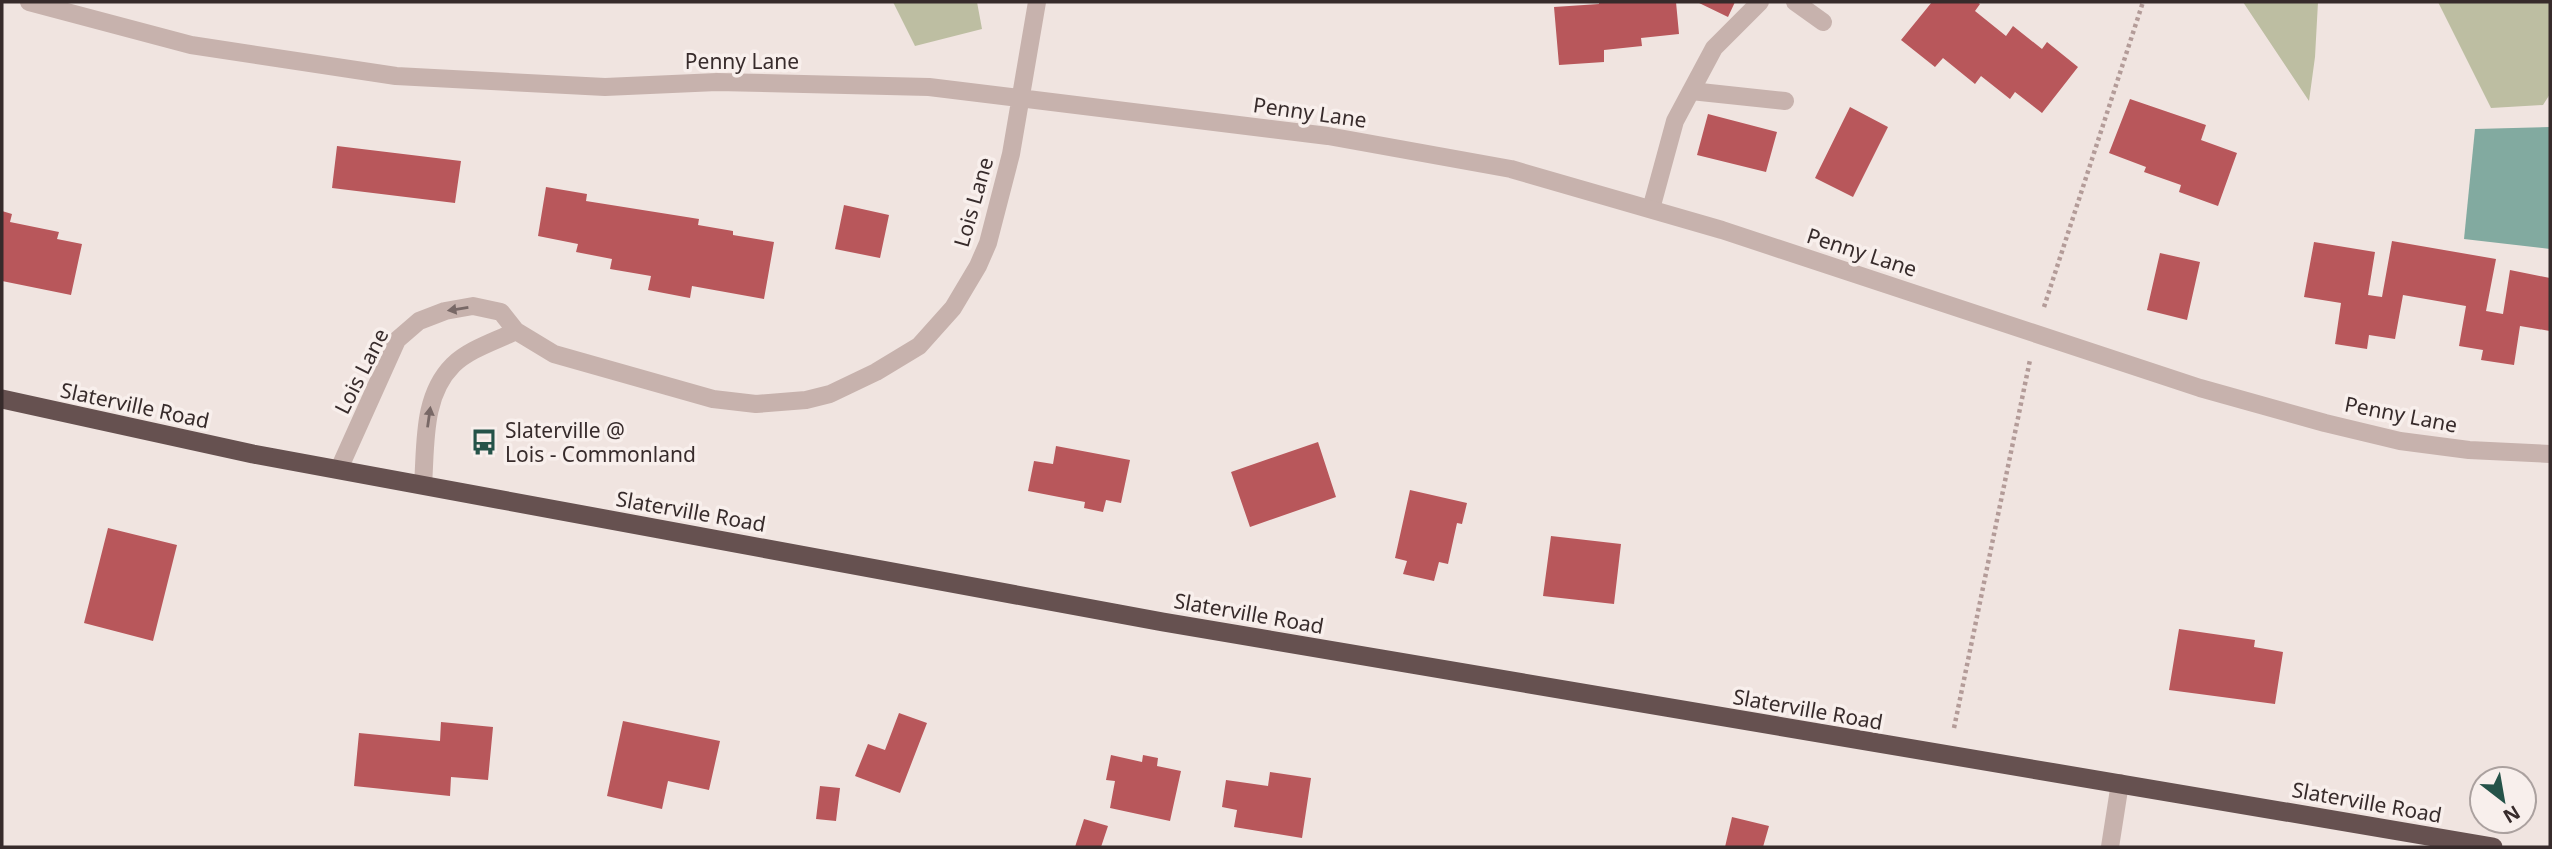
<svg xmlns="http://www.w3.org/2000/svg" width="2552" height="849" viewBox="0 0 2552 849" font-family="'Noto Sans',sans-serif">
<rect width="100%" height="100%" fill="#f0e4e0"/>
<path fill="#bdbea2" d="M 893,2 L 977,2 L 982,29 L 915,46 Z
M 2243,2 L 2318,2 L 2315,57 L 2309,101 Z
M 2438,2 L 2550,2 L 2550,94 L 2543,105 L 2491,108 Z"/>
<path fill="#82aaa0" d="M 2550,127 L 2550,249 L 2464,239 L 2475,129 Z"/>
<path fill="#b8575b" d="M 1599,2 L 1676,2 L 1679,34 L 1641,38 L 1642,46 L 1604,50 L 1604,62 L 1559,65 L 1554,7 L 1599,4 Z
M 1697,2 L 1735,2 L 1728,17 Z
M 1932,2 L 1977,2 L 1980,4 L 1975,11 L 2006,36 L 2013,26 L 2042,49 L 2047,42 L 2078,67 L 2042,113 L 2015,92 L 2010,99 L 1981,76 L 1975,84 L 1943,58 L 1935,67 L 1901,40 Z
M 2130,99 L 2206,125 L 2201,140 L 2237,153 L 2218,206 L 2179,192 L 2181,185 L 2144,172 L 2146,167 L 2109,153 Z
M 1850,107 L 1888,127 L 1853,197 L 1815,178 Z
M 1708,114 L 1777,132 L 1766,172 L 1697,155 Z
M 337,146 L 461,161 L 455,203 L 332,188 Z
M 546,187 L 587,194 L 586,201 L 699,219 L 698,225 L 733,231 L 733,235 L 774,242 L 764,299 L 692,286 L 690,298 L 648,290 L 651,276 L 610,269 L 612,259 L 576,252 L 578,244 L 538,236 Z
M 844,205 L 889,215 L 880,258 L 835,249 Z
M 2,211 L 12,214 L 10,222 L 59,232 L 57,239 L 82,244 L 71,295 L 2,281 Z
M 2392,241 L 2496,259 L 2486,311 L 2503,314 L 2510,270 L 2550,278 L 2550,331 L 2520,326 L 2514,365 L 2481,360 L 2483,350 L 2459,346 L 2466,306 L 2403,295 L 2395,339 L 2369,335 L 2367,349 L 2335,344 L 2341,303 L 2304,297 L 2314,242 L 2375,252 L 2368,295 L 2382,297 Z
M 2160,253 L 2200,262 L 2187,320 L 2147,310 Z
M 1318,442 L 1336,497 L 1250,527 L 1231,472 Z
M 1056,446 L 1130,460 L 1121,503 L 1106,500 L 1103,512 L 1084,508 L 1085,502 L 1028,491 L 1034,461 L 1053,464 Z
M 1410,490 L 1467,503 L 1462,524 L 1457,523 L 1448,564 L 1439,562 L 1434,581 L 1403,574 L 1407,561 L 1395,558 Z
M 108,528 L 177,545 L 153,641 L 84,623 Z
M 1551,536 L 1621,544 L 1614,604 L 1543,596 Z
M 2179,629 L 2255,640 L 2254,647 L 2283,652 L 2275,704 L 2169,690 Z
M 899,713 L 927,723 L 900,793 L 855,776 L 868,744 L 885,750 Z
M 623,721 L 720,741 L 709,790 L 668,781 L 662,809 L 607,796 Z
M 441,722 L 493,727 L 488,780 L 451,777 L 450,796 L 354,786 L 359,733 L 440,741 Z
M 1111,755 L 1142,762 L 1143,755 L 1158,758 L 1157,766 L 1181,771 L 1170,821 L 1110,808 L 1115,781 L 1106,780 Z
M 1270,772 L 1311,778 L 1302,838 L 1234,827 L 1237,810 L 1222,807 L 1226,780 L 1268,786 Z
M 820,786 L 840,788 L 836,821 L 816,819 Z
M 1732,817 L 1769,826 L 1763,847 L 1725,847 Z
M 1084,819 L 1108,826 L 1101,847 L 1075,847 Z"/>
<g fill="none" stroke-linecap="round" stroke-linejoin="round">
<path stroke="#b39b98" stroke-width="4.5" stroke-dasharray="3.5 3.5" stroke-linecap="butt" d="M 2044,307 L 2143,2
M 1954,728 L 2030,360"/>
<path stroke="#c7b2ad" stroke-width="18" d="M 1795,2 L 1823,22
M 1691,91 L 1785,101
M 1651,209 L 1675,121 L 1714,48 L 1760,2"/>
<path stroke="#c7b2ad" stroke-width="18" d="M 29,2 L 191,45 L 396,76 L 605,87 L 717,82 L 929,87 L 1328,136 L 1511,169 L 1722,230 L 2200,388 L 2325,423 L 2400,441 L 2469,450 L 2550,454
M 339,469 L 397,340 L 419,321 L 445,311 L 473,306 L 501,312 L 516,331 L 554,354 L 713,399 L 756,404 L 806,400 L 830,394 L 876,372 L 919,346 L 953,308 L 978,266 L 988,243 L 1011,154 L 1037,2
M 423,485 C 426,444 422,396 453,365 C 469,349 496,341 516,331
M 2110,847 L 2120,783"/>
<path stroke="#665150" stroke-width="19" d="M 2,399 L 253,454 L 1163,622 L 2493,847"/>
</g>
<defs><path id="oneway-solid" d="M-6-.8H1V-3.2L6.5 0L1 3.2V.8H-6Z" transform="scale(1.75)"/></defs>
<g fill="#786866">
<use href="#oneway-solid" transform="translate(458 309) rotate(171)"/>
<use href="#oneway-solid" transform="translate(429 417) rotate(-82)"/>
</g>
<defs>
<g id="bus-bare" transform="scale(2.1)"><path d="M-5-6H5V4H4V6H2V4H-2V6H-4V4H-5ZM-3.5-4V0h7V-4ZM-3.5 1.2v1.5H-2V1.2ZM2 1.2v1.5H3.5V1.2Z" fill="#255349" stroke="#f8efec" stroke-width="2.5" paint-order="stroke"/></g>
</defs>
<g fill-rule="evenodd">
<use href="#bus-bare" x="484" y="442"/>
</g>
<g text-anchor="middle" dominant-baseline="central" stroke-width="7" stroke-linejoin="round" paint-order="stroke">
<g font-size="21" fill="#372b2b" stroke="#f8efec">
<text x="742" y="61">Penny Lane</text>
<text transform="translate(1310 112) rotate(8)">Penny Lane</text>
<text transform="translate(973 202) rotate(-74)">Lois Lane</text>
<text transform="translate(1862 252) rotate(18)">Penny Lane</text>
<text transform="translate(361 371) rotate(-63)">Lois Lane</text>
<text transform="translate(135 405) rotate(12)">Slaterville Road</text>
<text transform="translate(2401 414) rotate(11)">Penny Lane</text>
<text transform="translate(691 511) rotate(10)">Slaterville Road</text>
<text transform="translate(1249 613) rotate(10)">Slaterville Road</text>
<text transform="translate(1808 709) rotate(10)">Slaterville Road</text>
<text transform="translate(2367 802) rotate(10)">Slaterville Road</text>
</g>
<g font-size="21" fill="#372b2b" stroke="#f8efec" text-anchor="start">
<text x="505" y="430">Slaterville @<tspan x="505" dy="24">Lois - Commonland</tspan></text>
</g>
</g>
<rect width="2552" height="849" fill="none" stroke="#372b2b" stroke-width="7"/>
<g transform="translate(2503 800) rotate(149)"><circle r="33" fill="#f8efec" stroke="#aba19f" stroke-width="2"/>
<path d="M0-5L12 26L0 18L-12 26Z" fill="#255349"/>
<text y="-10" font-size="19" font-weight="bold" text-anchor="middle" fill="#372b2b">N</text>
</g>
</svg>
